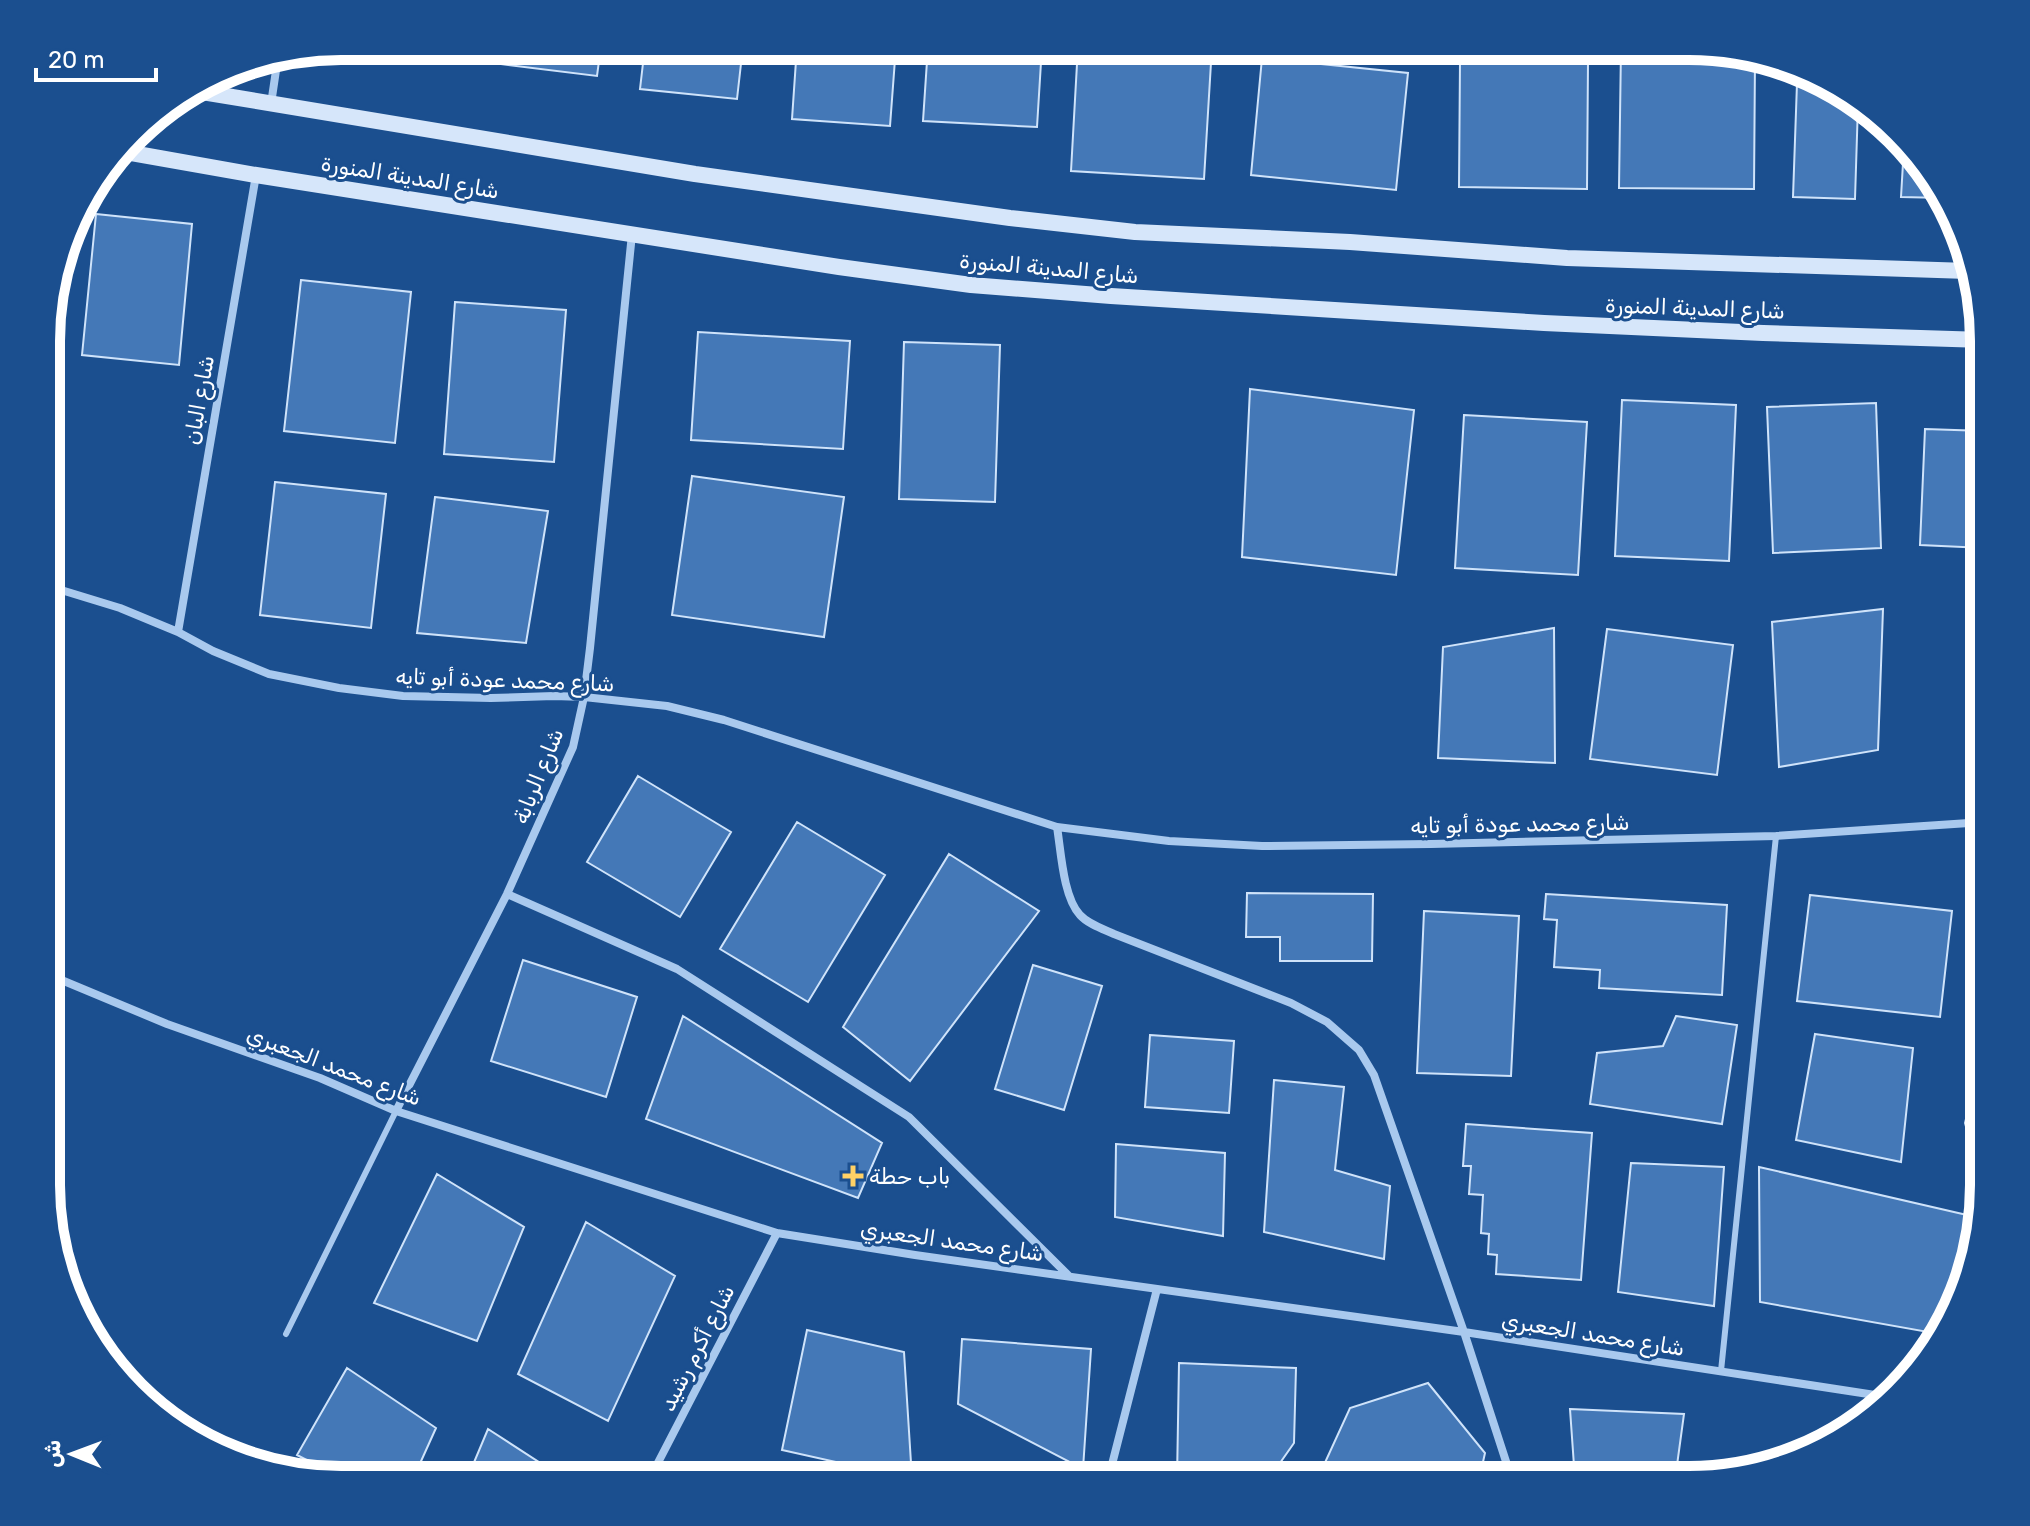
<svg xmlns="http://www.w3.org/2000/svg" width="2030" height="1526" viewBox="0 0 2030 1526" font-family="Rubik,'Noto Sans Arabic',sans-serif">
<rect width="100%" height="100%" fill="#1b4f8f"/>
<path fill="#4478b7" stroke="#cfe3fa" stroke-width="2" d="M 393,46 L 463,46 L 462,54 Z
M 502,46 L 601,46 L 597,76 L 500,64 Z
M 645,46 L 743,46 L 737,99 L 640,89 Z
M 797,46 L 896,46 L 890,126 L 792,119 Z
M 928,46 L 1042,46 L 1037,127 L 923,121 Z
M 1078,46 L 1212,46 L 1204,179 L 1071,171 Z
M 1621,47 L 1708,47 L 1755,58 L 1754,189 L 1619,188 Z
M 1262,58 L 1408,73 L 1396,190 L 1251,175 Z
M 1460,61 L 1588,62 L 1587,189 L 1459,187 Z
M 1797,83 L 1826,84 L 1858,104 L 1855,199 L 1793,197 Z
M 1904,146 L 1944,198 L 1901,197 Z
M 96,214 L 192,224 L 179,365 L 82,355 Z
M 301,280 L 411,292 L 395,443 L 284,431 Z
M 455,302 L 566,310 L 554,462 L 444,454 Z
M 698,332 L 850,341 L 843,449 L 691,440 Z
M 904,342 L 1000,345 L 995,502 L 899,499 Z
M 1250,389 L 1414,410 L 1396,575 L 1242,557 Z
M 1622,400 L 1736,405 L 1729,561 L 1615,556 Z
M 1876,403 L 1881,548 L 1773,553 L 1767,407 Z
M 1464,415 L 1587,422 L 1578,575 L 1455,568 Z
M 1925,429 L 1984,431 L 1984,548 L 1920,545 Z
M 692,476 L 844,497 L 824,637 L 672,615 Z
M 275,482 L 386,494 L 371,628 L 260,615 Z
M 435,497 L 548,511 L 526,643 L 417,633 Z
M 1883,609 L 1878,750 L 1779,767 L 1772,622 Z
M 1554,628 L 1555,763 L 1438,758 L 1443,647 Z
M 1607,629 L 1733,645 L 1717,775 L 1590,759 Z
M 638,776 L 731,832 L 680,917 L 587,862 Z
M 797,822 L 885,875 L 808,1002 L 720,949 Z
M 949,854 L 1039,911 L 910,1081 L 843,1027 Z
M 1247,893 L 1373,894 L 1372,961 L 1280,961 L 1280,937 L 1246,937 Z
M 1546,894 L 1727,905 L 1722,995 L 1599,988 L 1600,970 L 1554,967 L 1557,920 L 1544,919 Z
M 1810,895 L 1952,911 L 1940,1017 L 1797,1001 Z
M 1424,911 L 1519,916 L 1511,1076 L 1417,1073 Z
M 523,960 L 637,997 L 606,1097 L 491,1061 Z
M 1033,965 L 1102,986 L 1064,1110 L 995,1089 Z
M 683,1016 L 882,1143 L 858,1198 L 646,1119 Z
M 1676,1016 L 1737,1025 L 1722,1124 L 1590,1104 L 1597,1053 L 1663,1046 Z
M 1815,1034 L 1913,1048 L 1901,1162 L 1796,1140 Z
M 1150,1035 L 1234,1041 L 1229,1113 L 1145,1107 Z
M 1983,1050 L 1983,1168 L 1977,1166 L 1965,1123 Z
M 1274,1080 L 1344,1087 L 1335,1170 L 1390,1186 L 1384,1259 L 1264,1232 Z
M 1466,1124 L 1592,1133 L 1581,1280 L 1496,1274 L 1497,1255 L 1488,1254 L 1489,1234 L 1481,1233 L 1483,1195 L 1469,1194 L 1471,1166 L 1463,1166 Z
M 1116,1144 L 1225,1153 L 1223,1236 L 1115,1217 Z
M 1631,1163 L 1724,1167 L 1714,1306 L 1618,1292 Z
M 1759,1167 L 1980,1218 L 1962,1297 L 1939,1334 L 1760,1302 Z
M 437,1174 L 524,1227 L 477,1341 L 374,1303 Z
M 586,1222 L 675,1276 L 608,1421 L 518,1374 Z
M 807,1330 L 904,1352 L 912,1479 L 782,1450 Z
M 962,1339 L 1091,1349 L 1083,1469 L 958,1404 Z
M 1179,1363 L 1296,1368 L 1294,1443 L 1268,1480 L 1177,1480 Z
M 347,1368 L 436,1428 L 413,1479 L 343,1479 L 297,1455 Z
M 1428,1383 L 1485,1453 L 1479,1480 L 1317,1480 L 1350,1408 Z
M 1570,1409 L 1684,1414 L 1675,1480 L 1575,1480 Z
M 488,1429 L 565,1479 L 467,1479 Z"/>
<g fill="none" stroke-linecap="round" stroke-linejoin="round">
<path stroke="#a9c9ee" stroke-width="6" d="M 286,1334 L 396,1111
M 1721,1371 L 1776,836"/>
<path stroke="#a9c9ee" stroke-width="8" d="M 271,104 L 278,57
M 48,586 L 120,608 L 178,632 L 213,651 L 269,674 L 339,688 L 403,696 L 491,698 L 554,696 L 584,697 L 667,706 L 724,720 L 1057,827 L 1169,841 L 1262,846 L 1431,844 L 1776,836 L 1984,822
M 178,632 L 256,175
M 1057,827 C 1061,851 1063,897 1080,915 C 1088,924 1103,929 1114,934 L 1291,1003 L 1327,1022 L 1359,1050 L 1374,1075 L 1464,1332 L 1512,1480
M 507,894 L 677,969 L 909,1117 L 1069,1276
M 47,974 L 167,1024 L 320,1078 L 396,1111 L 777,1233 L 915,1255 L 1464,1332 L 1888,1397
M 396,1111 L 507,894 L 573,747 L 584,697 L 590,648 L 632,234
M 651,1477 L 665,1480
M 649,1480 L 777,1233
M 1108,1480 L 1157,1289"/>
<path stroke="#d6e6fa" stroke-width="16" d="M 196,91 L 695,174 L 1010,218 L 1135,232 L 1350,242 L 1567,258 L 1968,271
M 120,151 L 256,175 L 839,267 L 971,285 L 1111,296 L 1544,323 L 1763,333 L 1984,340"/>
</g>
<path fill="#ffd166" stroke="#1b4f8f" stroke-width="3" d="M849 1164h8v8h8v8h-8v8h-8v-8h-8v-8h8z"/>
<g text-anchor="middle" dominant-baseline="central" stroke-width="6" stroke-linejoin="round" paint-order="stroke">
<g font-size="22" fill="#fff" stroke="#1b4f8f">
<text transform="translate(410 177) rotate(9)">شارع المدينة المنورة</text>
<text transform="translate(1049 268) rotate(5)">شارع المدينة المنورة</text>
<text transform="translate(1695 308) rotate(2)">شارع المدينة المنورة</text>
<text transform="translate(199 400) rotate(-80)">شارع البان</text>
<text transform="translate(505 680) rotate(2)">شارع محمد عودة أبو تايه</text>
<text transform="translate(538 776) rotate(-68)">شارع الربابة</text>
<text transform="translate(1520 824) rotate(-1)">شارع محمد عودة أبو تايه</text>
<text transform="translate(334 1066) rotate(21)">شارع محمد الجعبري</text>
<text transform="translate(952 1241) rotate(8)">شارع محمد الجعبري</text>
<text transform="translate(1593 1334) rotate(9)">شارع محمد الجعبري</text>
<text transform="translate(697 1348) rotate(-63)">شارع أكرم رشيد</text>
</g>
<g font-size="22" fill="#fff" stroke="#1b4f8f" text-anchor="start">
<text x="869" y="1176">باب حطة</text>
</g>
</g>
<path d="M0 0H2030V1526H0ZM341 60H1689A281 281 0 0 1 1970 341V1185A281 281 0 0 1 1689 1466H341A281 281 0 0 1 60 1185V341A281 281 0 0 1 341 60Z" fill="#1b4f8f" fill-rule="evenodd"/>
<path fill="none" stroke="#fff" stroke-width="10" d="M341 60H1689A281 281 0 0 1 1970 341V1185A281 281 0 0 1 1689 1466H341A281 281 0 0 1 60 1185V341A281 281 0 0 1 341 60Z"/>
<g transform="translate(72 1454) rotate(271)" stroke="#1b4f8f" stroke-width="6" paint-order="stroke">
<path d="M0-6L14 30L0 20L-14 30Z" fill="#ffffff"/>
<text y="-12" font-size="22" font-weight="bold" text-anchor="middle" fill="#ffffff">ش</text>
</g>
<path d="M36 68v12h120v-12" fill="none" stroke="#ffffff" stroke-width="4"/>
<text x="48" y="68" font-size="24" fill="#ffffff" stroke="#1b4f8f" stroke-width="6" paint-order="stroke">20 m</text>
</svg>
